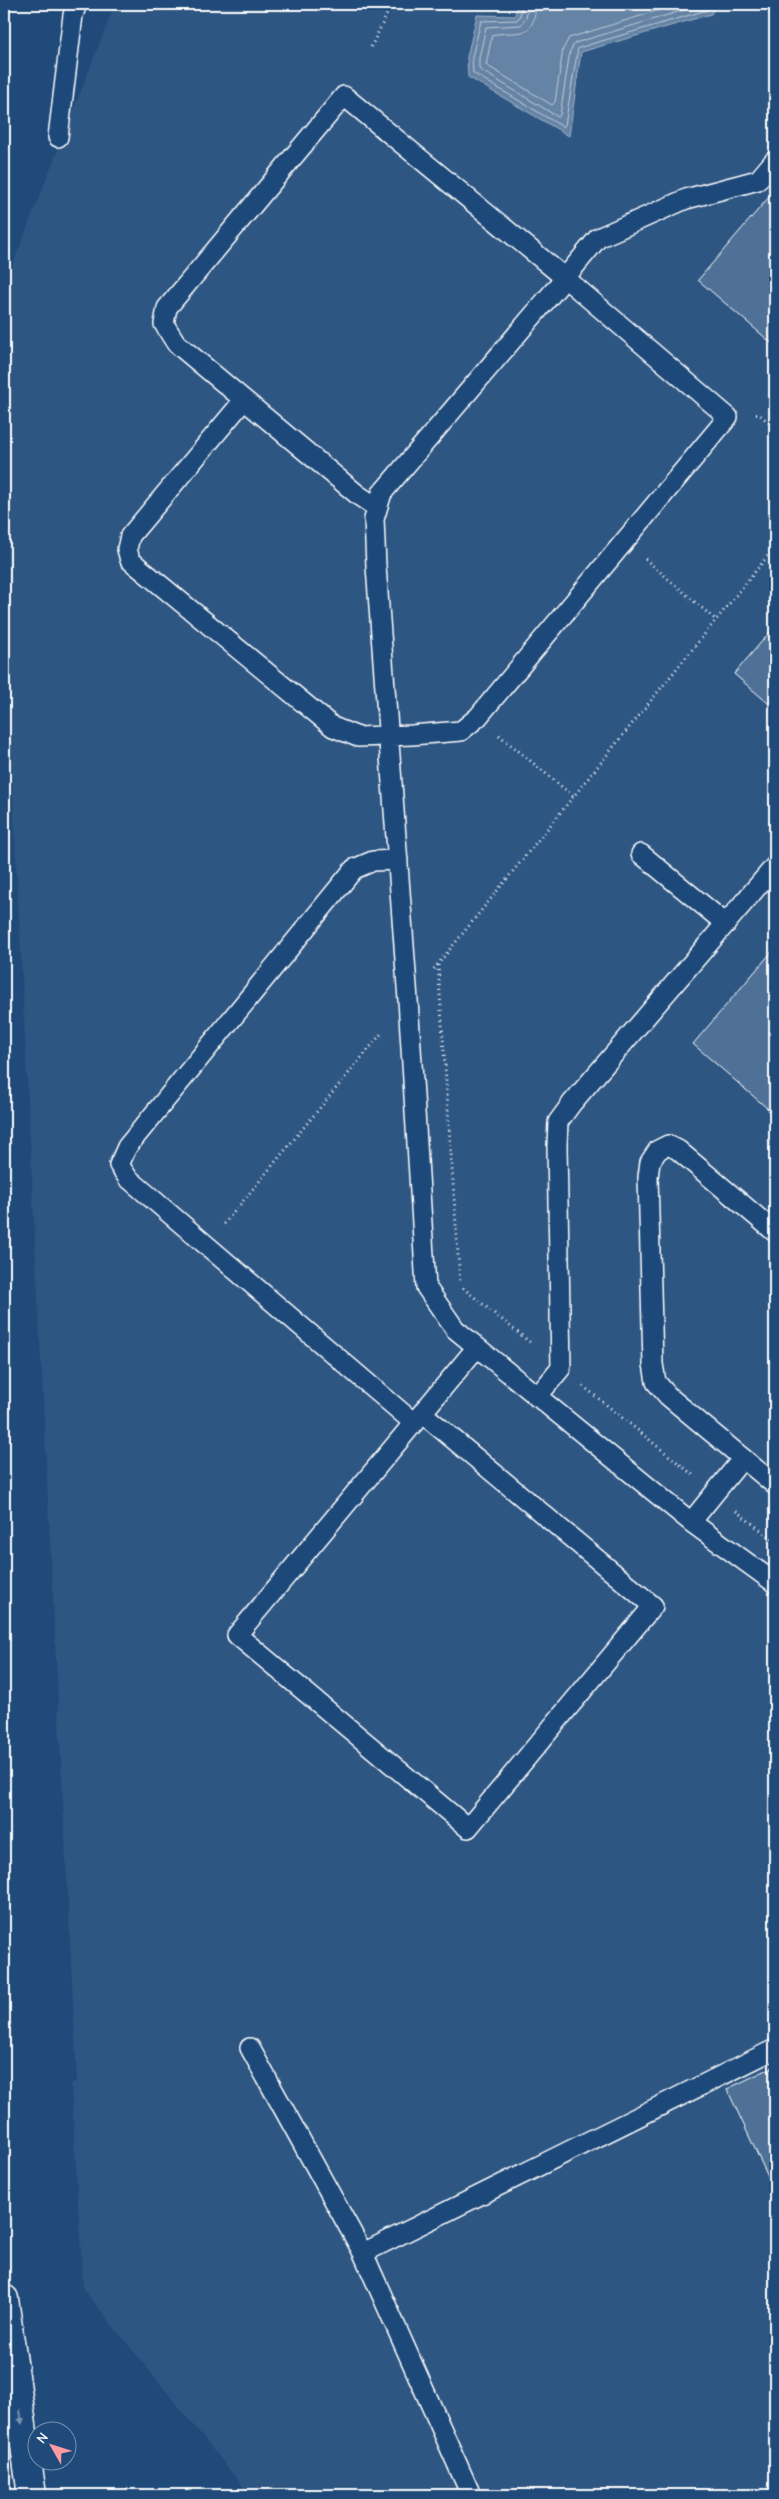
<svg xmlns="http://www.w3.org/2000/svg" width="779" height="2499" viewBox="0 0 779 2499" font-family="'Comic Neue',sans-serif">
<rect width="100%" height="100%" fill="#1f4a7a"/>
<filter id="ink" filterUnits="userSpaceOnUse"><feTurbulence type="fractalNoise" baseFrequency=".02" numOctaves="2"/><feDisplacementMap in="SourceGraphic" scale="10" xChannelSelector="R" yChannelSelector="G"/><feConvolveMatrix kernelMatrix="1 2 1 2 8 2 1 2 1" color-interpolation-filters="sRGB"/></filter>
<g filter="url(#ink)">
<path fill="#2e5683" d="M 115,4 L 775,4 L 775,2495 L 250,2495 L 83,2289 L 71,2084 L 77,2081 L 4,618 L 4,287 Z"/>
<path fill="#6583a4" stroke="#a3b5c8" d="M 517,4 L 717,4 L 711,14 L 581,52 L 569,136 L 468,77 L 467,57 L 477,15 L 515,16 Z"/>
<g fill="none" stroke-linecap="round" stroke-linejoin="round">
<path stroke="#c1cddb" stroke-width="1" d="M 522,4 L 520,16 L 517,20 L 481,21 L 472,57 L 473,73 L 563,127 L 565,125 L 578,48 L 707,10 L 712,4
M 528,4 L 526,18 L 521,25 L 486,27 L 479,58 L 479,69 L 558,117 L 560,115 L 570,51 L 575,43 L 704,4
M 536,4 C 534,43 517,29 492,35 L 486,65 L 552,105 L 555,102 L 563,49 L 569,38 L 679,4"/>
</g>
<path fill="#507197" stroke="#fff" d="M 775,190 L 775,346 L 698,280 Z
M 775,626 L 775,709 L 734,674 Z
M 775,948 L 775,1115 L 693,1044 Z
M 775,2066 L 775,2192 L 727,2089 Z"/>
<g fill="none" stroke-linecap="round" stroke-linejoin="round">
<g stroke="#fff" stroke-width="22">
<path id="lane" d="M 58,137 L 73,15 L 77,4
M 244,400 L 130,536 L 127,549 L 130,560 L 333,727 L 358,737 L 412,735 L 461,731 L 478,717 L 728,417 L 565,278 L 382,493 L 374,519 L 376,566 L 408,1000 L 426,1287 L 455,1329 L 691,1522 L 775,1583
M 376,507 L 358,495 L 176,343 L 164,324 L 167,308 L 344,96 L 565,278 L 598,238 L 686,199 L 758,180 L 775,160
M 641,854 L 726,924
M 398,860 L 373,861 L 354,869 L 127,1147 L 119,1165 L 128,1178 L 414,1423
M 775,1232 L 678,1150 L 668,1145 L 658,1150 L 650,1162 L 648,1177 L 653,1364 L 656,1382 L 668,1396 L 775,1485
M 537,1397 L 561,1368 L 557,1146 L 558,1122 L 572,1103 L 775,866
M 422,1413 L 653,1606 L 468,1828 L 237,1635 L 477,1347
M 691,1522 L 743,1458
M 250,2048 L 363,2253 L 471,2495
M 363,2253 L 775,2049"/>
</g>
<g stroke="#fff" stroke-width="31">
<path id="highway" d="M 4,2299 L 32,2495"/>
</g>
<path stroke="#fff" stroke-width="3" stroke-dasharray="1 4" stroke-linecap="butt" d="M 371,47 L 389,10 L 436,4
M 756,414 L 759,414 L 775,428
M 645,559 L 716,620
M 499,735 L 573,796
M 438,965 L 460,1283
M 434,969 L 775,547
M 224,1224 L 381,1034
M 463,1288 L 532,1344
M 583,1386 L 693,1475
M 736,1511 L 775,1541"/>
<use href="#lane" stroke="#1f4a7a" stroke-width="19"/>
<use href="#highway" stroke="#1f4a7a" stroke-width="28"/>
</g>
<defs><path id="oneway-solid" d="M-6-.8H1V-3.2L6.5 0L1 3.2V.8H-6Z" transform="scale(1.25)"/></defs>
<use fill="#7992af" href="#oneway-solid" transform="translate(21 2417) rotate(82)"/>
</g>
<rect width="779" height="2499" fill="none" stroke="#1f4a7a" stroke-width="20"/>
<rect x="10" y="10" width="759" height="2479" fill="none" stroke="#fff" stroke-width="2" filter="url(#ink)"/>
<g transform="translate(52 2446) rotate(309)"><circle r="24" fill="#1f4a7a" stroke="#7992af"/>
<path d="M0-4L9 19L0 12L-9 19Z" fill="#ff9aa2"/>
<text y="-8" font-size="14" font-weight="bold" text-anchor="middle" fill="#ffffff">N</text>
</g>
</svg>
